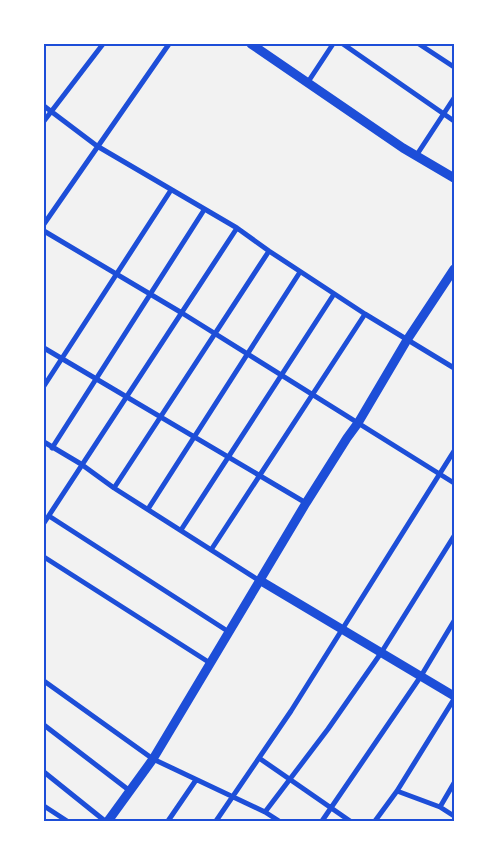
<svg xmlns="http://www.w3.org/2000/svg" width="498" height="865" viewBox="0 0 498 865" font-family="Barlow,sans-serif">
<rect width="100%" height="100%" fill="#f2f2f2"/>
<g fill="none" stroke-linecap="round" stroke-linejoin="round">
<path stroke="#1d4ed8" stroke-width="5" d="M 343,44 L 454,121
M 419,44 L 454,67
M 308,82 L 333,44
M 44,106 L 97,146 L 237,228 L 269,251 L 365,314 L 454,368
M 44,121 L 103,44
M 416,156 L 454,98
M 44,224 L 169,44
M 44,231 L 182,313 L 454,483
M 44,348 L 306,503
M 44,386 L 171,190
M 44,442 L 81,464 L 114,488 L 260,581
M 52,448 L 204,210
M 114,488 L 269,251
M 148,509 L 300,272
M 49,516 L 229,632
M 44,523 L 237,228
M 181,530 L 334,294
M 211,550 L 365,314
M 44,557 L 210,663
M 44,681 L 153,759 L 265,812 L 279,821
M 44,725 L 130,791
M 259,758 L 350,821
M 44,772 L 105,821
M 397,791 L 440,807 L 454,816
M 44,806 L 67,821
M 440,807 L 454,783
M 265,812 L 328,729 L 381,653 L 454,536
M 168,821 L 196,780
M 216,821 L 291,711 L 454,451
M 322,821 L 421,676 L 454,621
M 375,821 L 397,791 L 454,699"/>
<path stroke="#1d4ed8" stroke-width="9" d="M 251,44 L 403,148 L 454,178
M 261,581 L 454,696
M 108,821 L 153,759 L 306,503 L 347,438 L 358,423 L 407,340 L 454,269"/>
</g>
<rect width="498" height="865" fill="none" stroke="#ffffff" stroke-width="90"/>
<rect x="45" y="45" width="408" height="775" fill="none" stroke="#1d4ed8" stroke-width="2"/>
</svg>
